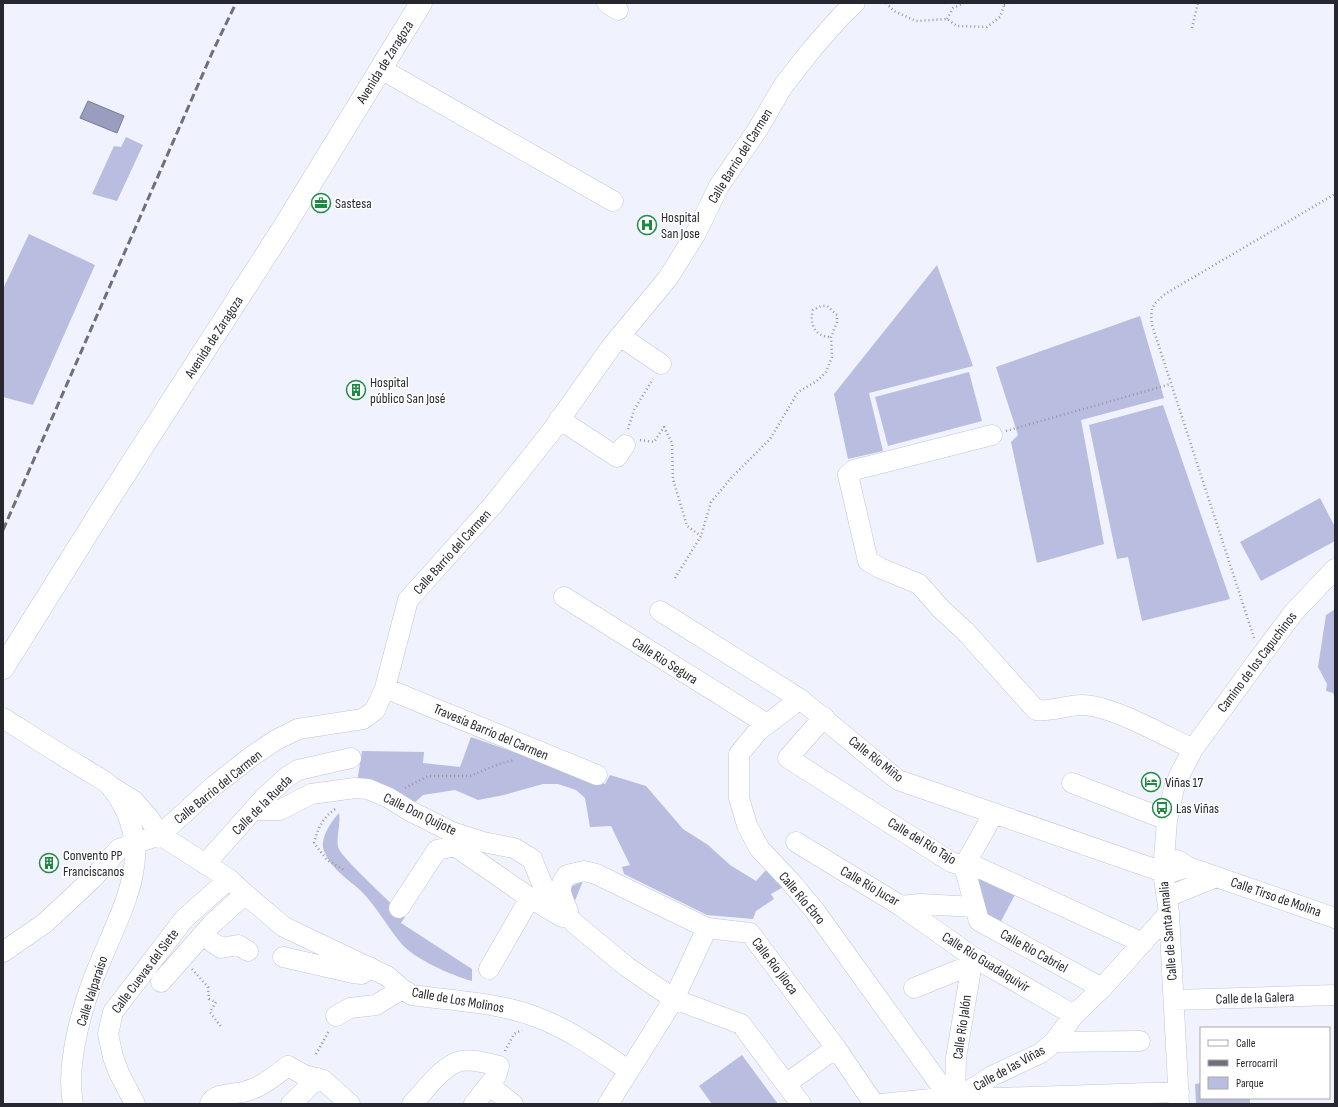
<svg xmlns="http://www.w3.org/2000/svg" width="1338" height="1107" viewBox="0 0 1338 1107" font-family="'Sofia Sans Condensed',sans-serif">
<rect width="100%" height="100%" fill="#f0f2fe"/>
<path fill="#b9bddf" d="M 126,137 L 143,145 L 117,201 L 92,194 L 114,146 L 121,147 Z
M 29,234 L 95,265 L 33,405 L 3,397 L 3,289 Z
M 937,265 L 973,366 L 869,393 L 883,451 L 848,459 L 834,394 Z
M 1140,316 L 1164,398 L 1081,420 L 1104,544 L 1037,563 L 1011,442 L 1018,435 L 996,367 Z
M 969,372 L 982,421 L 888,446 L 875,397 Z
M 1163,405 L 1230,599 L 1142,621 L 1128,557 L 1117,559 L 1089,425 Z
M 1320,498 L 1335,527 L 1335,541 L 1261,581 L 1240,542 Z
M 1335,609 L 1335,697 L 1333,693 L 1326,691 L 1327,684 L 1318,667 L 1326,615 Z
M 471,737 L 605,784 L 610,775 L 646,786 L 683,829 L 708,845 L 730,865 L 756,881 L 768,868 L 785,886 L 771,894 L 774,899 L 756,911 L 753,919 L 707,915 L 624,874 L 622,867 L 630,865 L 611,826 L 590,827 L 585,798 L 576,790 L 558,784 L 543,784 L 504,795 L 478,800 L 455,790 L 423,795 L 412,805 L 357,782 L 362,751 L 424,752 L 423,763 L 460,767 Z
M 339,813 C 341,825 336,835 338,847 C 341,858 393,904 405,917 L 401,923 L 472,969 L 472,981 C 453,976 412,958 400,942 C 387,926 376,906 361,891 C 347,878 332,870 324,851 C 319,839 331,822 339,813 Z
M 980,874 L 1017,891 L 1000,923 L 984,914 L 976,878 Z
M 583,881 L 574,903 L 570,892 L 572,886 Z
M 742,1055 L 778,1104 L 712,1104 L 699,1086 Z
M 1201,1083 L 1201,1098 L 1250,1098 L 1250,1104 L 1196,1104 L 1195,1084 Z"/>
<path fill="#999ec0" stroke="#777b94" d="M 88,101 L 124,116 L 117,133 L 80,118 Z"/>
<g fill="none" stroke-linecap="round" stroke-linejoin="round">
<g stroke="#c2c5d8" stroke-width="21">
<path id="minor" d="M 607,3 L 618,10
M 381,69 L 613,201
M 620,336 L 661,364
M 559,419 L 617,457 L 625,445
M 992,435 L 854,470 L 848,475 L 868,561 L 880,568 L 919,584 L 941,609 L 965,631 L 1036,710 C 1052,712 1066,705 1082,705 C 1111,705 1165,736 1193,749
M 564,597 L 767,724
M 660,611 L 800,699 L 898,780 L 1163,872 L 1172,872 L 1188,867
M 385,688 L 597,775
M 800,699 L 758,731 L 739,754 L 739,798 L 747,825 L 759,848 L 790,881 L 815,911 L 949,1097
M 824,717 L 788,758 L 951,862 L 964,866 L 975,866 L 1143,943
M 3,718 C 30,735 56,752 83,768 C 91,774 105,779 111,787 C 158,847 126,900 101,960 C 84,999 65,1062 73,1104
M 1072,783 L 1167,820
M 110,786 L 134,801 L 148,817 L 160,835 L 229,879 L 245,894 L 284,927 L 387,976 L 402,989 L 412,995 C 453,1001 497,1002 536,1017 C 569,1029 598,1050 628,1070
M 256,810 L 280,810 L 311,794 L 355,788 L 368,789 L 389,798 L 410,811 L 452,832 L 483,842 L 514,848 L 532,859 L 543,886 L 574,923 L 627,967 L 674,999 L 741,1024 L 801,1104
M 994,813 L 964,866 L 979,921 L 1102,988
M 796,842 L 901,906 L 920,904 L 975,907
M 1177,860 L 1188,867 L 1335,918
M 206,863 L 264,798 L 287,777 L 298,770 L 351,758
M 1167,897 L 1216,877
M 901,906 L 973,957 L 1074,1015
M 399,908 L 437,850 L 455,846 L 530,898 L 562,917
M 568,911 C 562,895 556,889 567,875 L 584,871 L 596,874 L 707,928 L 750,933 L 836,1048 L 874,1104
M 202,935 L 221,948 L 238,945 L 248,951
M 3,952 L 45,923 L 92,879 L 119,849 L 160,835 L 215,785 L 252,756 L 276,740 L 298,729 L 363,719 L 375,710 L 385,688 L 408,600 L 493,505 L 551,432 L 611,347 L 668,278 L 695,235 L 719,186 L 758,129 L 783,86 L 812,49 L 842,15 L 855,3
M 283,957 L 353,973 L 362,974 L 370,967
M 489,969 L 530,898
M 161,982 L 212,924 L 245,894
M 914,988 L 971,965
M 1174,1000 L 1335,995
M 336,1016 L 350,1008 L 376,1005 L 402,989
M 1054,1042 L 1140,1041
M 786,1084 L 836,1048
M 490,1086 L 513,1104
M 961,1096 L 992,1076 L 1041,1053 L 1054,1042 L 1074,1015 L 1102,988 L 1169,913
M 955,1097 L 956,1058 L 973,957
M 135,1104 L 119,1073 L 113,1057 L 108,1034 L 113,1012 L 184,919 L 229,879
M 210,1104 C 214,1093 234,1094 243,1092 C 261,1088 274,1076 288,1066 L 304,1075 L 323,1080 L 350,1104
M 291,1104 L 318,1078
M 412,1104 C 425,1091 438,1071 455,1063 C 467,1057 486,1063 499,1066 L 496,1076 L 474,1104
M 608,1104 L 674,999 L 707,928
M 881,1104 L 961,1096 L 999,1098 L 1179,1092
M 1179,1104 L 1169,913 L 1163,872 L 1167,820 L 1174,788 L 1180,774 L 1193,749 L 1258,660 L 1294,612 L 1335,569"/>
</g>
<g stroke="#c2c5d8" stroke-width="23">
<path id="major" d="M 3,668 L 105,505 L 284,227 L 421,3"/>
</g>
<path stroke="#9697a1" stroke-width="2.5" stroke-dasharray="1 3" stroke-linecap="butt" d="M 886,3 L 894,11 L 916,21 L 947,19 L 957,26 L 987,27 L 1000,17 L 1004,5 L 1002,3
M 1004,5 L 1008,3
M 947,19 L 953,8 L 964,3
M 1192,28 L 1198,3
M 628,429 L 634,410 L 653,379
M 1006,431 L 1171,384
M 640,440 L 654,442 L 664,427 L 672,443 L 673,479 L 687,526 L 701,536
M 675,578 L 701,536 L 711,502 L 732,477 L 770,439 L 798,392 L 817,381 L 826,372 L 832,357 L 831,337 L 837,322 L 837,315 L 827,306 L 821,306 L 813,310 C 809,324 815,337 831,337
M 1254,638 L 1152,325 C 1150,308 1152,305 1165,294 L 1335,194
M 405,788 L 428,776 L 470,776 L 502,763 L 515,760
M 335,809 C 322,819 318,828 314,843 L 327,860 L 344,870
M 192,969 L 208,987 L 209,999 L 216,1002 L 210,1012 L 222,1028
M 505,1051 L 514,1034 L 522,1030
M 316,1054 L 329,1031"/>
<use href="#minor" stroke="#fff" stroke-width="20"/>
<use href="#major" stroke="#fff" stroke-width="22"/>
<path stroke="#6e6f78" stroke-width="3" stroke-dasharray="8 4" stroke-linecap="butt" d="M 3,530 L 212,53 L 236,3"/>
</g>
<defs>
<g id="office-ring" transform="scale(1)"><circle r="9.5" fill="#fff" stroke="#1d8b42" stroke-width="1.5"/><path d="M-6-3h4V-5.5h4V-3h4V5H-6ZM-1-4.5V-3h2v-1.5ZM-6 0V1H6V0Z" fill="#1d8b42"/></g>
<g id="hospital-ring" transform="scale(1)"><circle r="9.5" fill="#fff" stroke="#1d8b42" stroke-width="1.5"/><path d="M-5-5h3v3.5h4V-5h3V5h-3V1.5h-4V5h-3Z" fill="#1d8b42"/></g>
<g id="building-ring" transform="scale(1)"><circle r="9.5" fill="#fff" stroke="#1d8b42" stroke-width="1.5"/><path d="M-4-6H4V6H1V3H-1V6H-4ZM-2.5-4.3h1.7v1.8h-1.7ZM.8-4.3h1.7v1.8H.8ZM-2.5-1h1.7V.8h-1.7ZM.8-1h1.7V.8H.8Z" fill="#1d8b42"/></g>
<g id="hotel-ring" transform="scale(1)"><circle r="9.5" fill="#fff" stroke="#1d8b42" stroke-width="1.5"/><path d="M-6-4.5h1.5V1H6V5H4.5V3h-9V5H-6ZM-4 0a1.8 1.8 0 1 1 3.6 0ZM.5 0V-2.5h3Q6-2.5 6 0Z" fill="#1d8b42"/></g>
<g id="bus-ring" transform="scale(1)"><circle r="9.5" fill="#fff" stroke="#1d8b42" stroke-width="1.5"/><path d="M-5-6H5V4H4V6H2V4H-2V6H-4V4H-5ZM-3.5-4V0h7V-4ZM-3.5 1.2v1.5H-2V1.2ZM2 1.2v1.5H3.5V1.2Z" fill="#1d8b42"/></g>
</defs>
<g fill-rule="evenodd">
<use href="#office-ring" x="321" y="203"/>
<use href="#hospital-ring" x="647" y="225"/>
<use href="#building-ring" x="356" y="390"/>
<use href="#hotel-ring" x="1151" y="782"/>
<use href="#bus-ring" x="1162" y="808"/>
<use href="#building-ring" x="49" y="863"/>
</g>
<g text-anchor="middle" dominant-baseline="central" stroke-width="3" stroke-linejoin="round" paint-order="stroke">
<g font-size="14" fill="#27282f" stroke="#fff">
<text transform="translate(385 62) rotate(-58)">Avenida de Zaragoza</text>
<text transform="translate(740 156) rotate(-58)">Calle Barrio del Carmen</text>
<text transform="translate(214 337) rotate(-57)">Avenida de Zaragoza</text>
<text transform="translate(452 552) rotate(-48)">Calle Barrio del Carmen</text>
<text transform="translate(665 661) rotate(32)">Calle Rio Segura</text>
<text transform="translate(1257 662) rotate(-53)">Camino de los Capuchinos</text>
<text transform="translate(491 732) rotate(23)">Travesía Barrio del Carmen</text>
<text transform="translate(876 759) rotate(38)">Calle Río Miño</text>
<text transform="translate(218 787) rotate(-39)">Calle Barrio del Carmen</text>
<text transform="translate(262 805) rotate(-45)">Calle de la Rueda</text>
<text transform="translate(420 814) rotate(26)">Calle Don Quijote</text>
<text transform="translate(922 841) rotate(31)">Calle del Río Tajo</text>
<text transform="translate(870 886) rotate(30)">Calle Río Jucar</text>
<text transform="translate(1276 897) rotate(19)">Calle Tirso de Molina</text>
<text transform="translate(802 898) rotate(50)">Calle Río Ebro</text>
<text transform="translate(1168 931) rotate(-95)">Calle de Santa Amalia</text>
<text transform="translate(1034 951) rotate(29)">Calle Río Cabriel</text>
<text transform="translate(986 962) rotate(32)">Calle Río Guadalquivir</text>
<text transform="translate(775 966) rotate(53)">Calle Río Jiloca</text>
<text transform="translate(145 971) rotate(-53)">Calle Cuevas del Siete</text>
<text transform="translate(92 991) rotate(-72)">Calle Valparaíso</text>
<text transform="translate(1255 998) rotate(-2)">Calle de la Galera</text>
<text transform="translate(458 1000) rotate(10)">Calle de Los Molinos</text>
<text transform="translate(962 1027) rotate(-82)">Calle Río Jalón</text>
<text transform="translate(1009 1068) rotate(-29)">Calle de las Viñas</text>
</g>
<g font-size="14" fill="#27282f" stroke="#fff" text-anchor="start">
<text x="335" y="203">Sastesa</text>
<text x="661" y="217">Hospital<tspan x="661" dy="16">San Jose</tspan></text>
<text x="370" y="382">Hospital<tspan x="370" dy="16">público San José</tspan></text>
<text x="1165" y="782">Viñas 17</text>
<text x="1176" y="808">Las Viñas</text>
<text x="63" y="855">Convento PP<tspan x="63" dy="16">Franciscanos</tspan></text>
</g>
</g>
<rect width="1338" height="1107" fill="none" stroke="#27282f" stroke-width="8"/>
<rect x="1200" y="1027" width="130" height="72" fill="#ffffff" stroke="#a9a9ac"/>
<rect x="1208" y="1040" width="20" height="6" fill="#ffffff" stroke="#a9a9ac"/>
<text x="1236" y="1047" font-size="12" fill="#27282f">Calle</text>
<rect x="1208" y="1060" width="20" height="6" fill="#6e6f78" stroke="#a9a9ac"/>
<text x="1236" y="1067" font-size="12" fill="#27282f">Ferrocarril</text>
<rect x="1208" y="1077" width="20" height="12" fill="#b9bddf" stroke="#a9a9ac"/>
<text x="1236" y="1087" font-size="12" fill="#27282f">Parque</text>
</svg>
